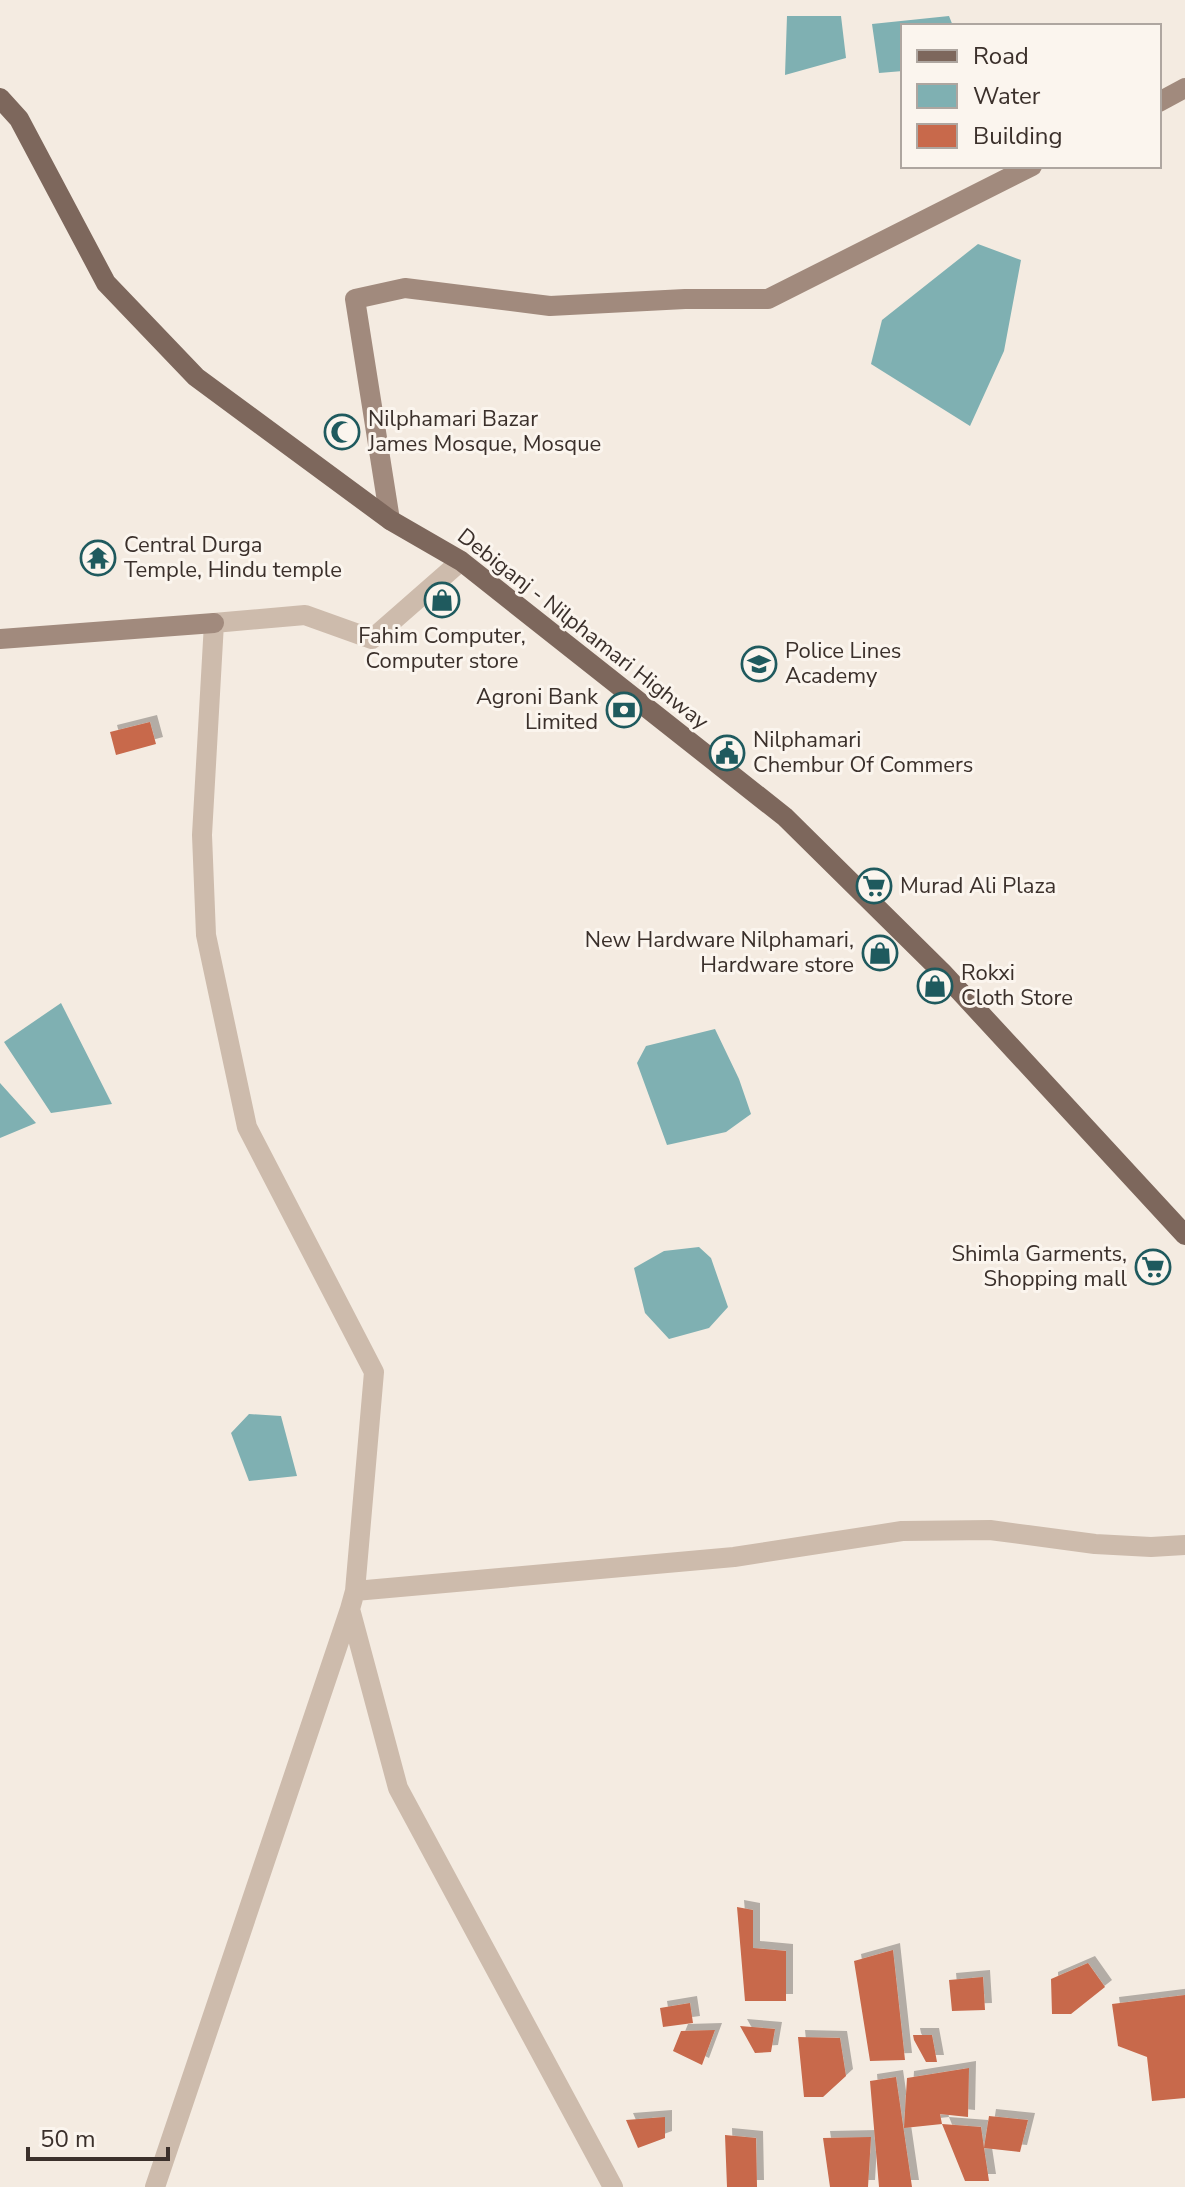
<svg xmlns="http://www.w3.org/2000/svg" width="1185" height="2187" viewBox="0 0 1185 2187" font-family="'Nunito Sans',sans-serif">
<defs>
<filter id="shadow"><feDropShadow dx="7" dy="-7" stdDeviation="0" flood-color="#0004"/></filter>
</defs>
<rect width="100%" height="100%" fill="#f4ebe1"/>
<path fill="#7fb0b2" d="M 787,16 L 841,16 L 846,58 L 785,75 Z
M 949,16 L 953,26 L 903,26 L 903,71 L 879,73 L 872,24 Z
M 978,244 L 1021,260 L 1004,351 L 970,426 L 871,364 L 882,320 Z
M 61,1003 L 112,1104 L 51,1113 L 4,1042 Z
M 715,1029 L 739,1079 L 751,1114 L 726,1132 L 667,1145 L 637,1063 L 646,1046 Z
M 0,1083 L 36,1123 L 0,1138 Z
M 699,1247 L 711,1258 L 728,1307 L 709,1328 L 669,1339 L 645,1313 L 634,1268 L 664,1251 Z
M 249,1414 L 281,1416 L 297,1476 L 249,1481 L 231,1433 Z"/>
<path fill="#c8694b" filter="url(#shadow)" d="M 150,722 L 156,744 L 116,755 L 110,732 Z
M 737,1907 L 753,1910 L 753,1948 L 786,1951 L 786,2001 L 745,2001 Z
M 893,1950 L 905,2060 L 870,2061 L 854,1961 Z
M 1088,1963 L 1105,1987 L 1071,2014 L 1052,2014 L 1051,1979 Z
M 983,1977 L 985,2010 L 952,2011 L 949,1980 Z
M 1185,1995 L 1185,2098 L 1152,2101 L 1147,2057 L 1118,2046 L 1112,2004 Z
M 690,2003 L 693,2023 L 663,2027 L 660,2008 Z
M 740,2026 L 775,2029 L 771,2052 L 755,2053 Z
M 715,2030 L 702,2065 L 673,2051 L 681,2031 Z
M 913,2035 L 932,2035 L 937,2062 L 926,2062 L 914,2040 Z
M 798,2037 L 840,2038 L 846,2076 L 823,2097 L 804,2097 Z
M 969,2068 L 968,2117 L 940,2114 L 942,2124 L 904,2128 L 907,2078 Z
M 896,2077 L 912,2187 L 879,2187 L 870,2081 Z
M 989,2116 L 1028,2120 L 1020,2152 L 984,2148 L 989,2181 L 965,2181 L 942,2124 L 981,2127 L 984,2148 Z
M 665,2117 L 665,2138 L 638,2148 L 626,2120 Z
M 725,2135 L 756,2138 L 757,2187 L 727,2187 Z
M 871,2137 L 868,2187 L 830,2187 L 823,2138 Z"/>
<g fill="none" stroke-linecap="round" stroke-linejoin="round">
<path stroke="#cdbbac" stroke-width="20" d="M 355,1591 L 734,1557 L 902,1531 L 990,1530 L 1095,1544 L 1151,1547 L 1185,1545
M 350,1609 L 398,1788 L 613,2187
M 155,2187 L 350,1609 L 355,1591 L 374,1372 L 247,1127 L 206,935 L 202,835 L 214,623 L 305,615 L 372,639 L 461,561"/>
<path stroke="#a18a7d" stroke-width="20" d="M 1159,102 L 1185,88
M 390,520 L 355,299 L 405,288 L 550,306 L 685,299 L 768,299 L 1032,166
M 0,639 L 214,623"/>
<path stroke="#7d675c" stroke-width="20" d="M 0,98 L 19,119 L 106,283 L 196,377 L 390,520 L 461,561 L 785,817 L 942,972 L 1185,1235"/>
</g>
<defs>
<g id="mosque-ring" transform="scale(1.8)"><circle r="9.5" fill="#fbf5ee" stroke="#1f5a5e" stroke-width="1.5"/><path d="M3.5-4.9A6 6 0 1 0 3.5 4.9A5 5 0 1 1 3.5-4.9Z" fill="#1f5a5e"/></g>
<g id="temple-ring" transform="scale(1.8)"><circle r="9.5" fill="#fbf5ee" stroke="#1f5a5e" stroke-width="1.5"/><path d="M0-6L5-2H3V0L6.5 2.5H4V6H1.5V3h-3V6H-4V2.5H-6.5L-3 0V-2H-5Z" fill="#1f5a5e"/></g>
<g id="shop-ring" transform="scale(1.8)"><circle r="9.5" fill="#fbf5ee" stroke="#1f5a5e" stroke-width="1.5"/><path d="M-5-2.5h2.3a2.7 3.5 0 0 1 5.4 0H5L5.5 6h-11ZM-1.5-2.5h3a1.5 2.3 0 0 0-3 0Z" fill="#1f5a5e"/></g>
<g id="school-ring" transform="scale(1.8)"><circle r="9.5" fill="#fbf5ee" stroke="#1f5a5e" stroke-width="1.5"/><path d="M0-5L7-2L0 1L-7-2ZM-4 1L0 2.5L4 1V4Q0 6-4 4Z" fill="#1f5a5e"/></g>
<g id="bank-ring" transform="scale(1.8)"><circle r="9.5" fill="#fbf5ee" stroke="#1f5a5e" stroke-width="1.5"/><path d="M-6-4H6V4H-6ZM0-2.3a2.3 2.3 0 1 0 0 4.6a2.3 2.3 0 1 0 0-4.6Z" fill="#1f5a5e"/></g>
<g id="civic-ring" transform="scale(1.8)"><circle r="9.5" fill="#fbf5ee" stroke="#1f5a5e" stroke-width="1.5"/><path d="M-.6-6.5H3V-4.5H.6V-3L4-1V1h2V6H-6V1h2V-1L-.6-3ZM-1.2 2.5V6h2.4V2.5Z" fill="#1f5a5e"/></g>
<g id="supermarket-ring" transform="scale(1.8)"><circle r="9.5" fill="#fbf5ee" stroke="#1f5a5e" stroke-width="1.5"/><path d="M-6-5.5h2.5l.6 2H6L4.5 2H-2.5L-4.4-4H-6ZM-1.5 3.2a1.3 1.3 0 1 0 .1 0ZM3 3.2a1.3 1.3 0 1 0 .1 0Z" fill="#1f5a5e"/></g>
</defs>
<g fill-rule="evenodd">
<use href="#mosque-ring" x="342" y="432"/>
<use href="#temple-ring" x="98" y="558"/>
<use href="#shop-ring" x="442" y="600"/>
<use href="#school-ring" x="759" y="664"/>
<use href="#bank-ring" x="624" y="710"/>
<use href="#civic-ring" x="727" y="753"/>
<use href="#supermarket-ring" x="874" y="886"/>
<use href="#shop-ring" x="880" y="953"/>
<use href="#shop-ring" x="935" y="986"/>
<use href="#supermarket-ring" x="1153" y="1267"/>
</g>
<g text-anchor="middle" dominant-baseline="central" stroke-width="6" stroke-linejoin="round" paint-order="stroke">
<g font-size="22" fill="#3b302b" stroke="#fbf5ee" text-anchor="start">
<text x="368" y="419">Nilphamari Bazar<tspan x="368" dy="25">James Mosque, Mosque</tspan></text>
<text x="124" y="545">Central Durga<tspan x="124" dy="25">Temple, Hindu temple</tspan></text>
<text x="442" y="636" text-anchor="middle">Fahim Computer,<tspan x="442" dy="25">Computer store</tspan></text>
<text x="785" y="651">Police Lines<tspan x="785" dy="25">Academy</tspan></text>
<text x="598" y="697" text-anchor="end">Agroni Bank<tspan x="598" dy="25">Limited</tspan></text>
<text x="753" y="740">Nilphamari<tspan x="753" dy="25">Chembur Of Commers</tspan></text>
<text x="900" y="886">Murad Ali Plaza</text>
<text x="854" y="940" text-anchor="end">New Hardware Nilphamari,<tspan x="854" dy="25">Hardware store</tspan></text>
<text x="961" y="973">Rokxi<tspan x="961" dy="25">Cloth Store</tspan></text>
<text x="1127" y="1254" text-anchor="end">Shimla Garments,<tspan x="1127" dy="25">Shopping mall</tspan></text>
</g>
<g font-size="22" fill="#3b302b" stroke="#fbf5ee">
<text transform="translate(583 629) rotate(38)">Debiganj - Nilphamari Highway</text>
</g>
</g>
<rect x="901" y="24" width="260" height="144" fill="#fbf5ee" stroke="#aea6a0" stroke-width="2"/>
<rect x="917" y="50" width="40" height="12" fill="#7d675c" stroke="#aea6a0" stroke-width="2"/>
<text x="973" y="64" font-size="24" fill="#3b302b">Road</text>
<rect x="917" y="84" width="40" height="24" fill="#7fb0b2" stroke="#aea6a0" stroke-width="2"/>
<text x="973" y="104" font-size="24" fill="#3b302b">Water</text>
<rect x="917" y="124" width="40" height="24" fill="#c8694b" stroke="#aea6a0" stroke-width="2"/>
<text x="973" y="144" font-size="24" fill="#3b302b">Building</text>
<path d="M28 2147v12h140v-12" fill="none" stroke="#3b302b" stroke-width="4"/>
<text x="40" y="2147" font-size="24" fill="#3b302b" stroke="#fbf5ee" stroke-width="6" paint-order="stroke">50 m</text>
</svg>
